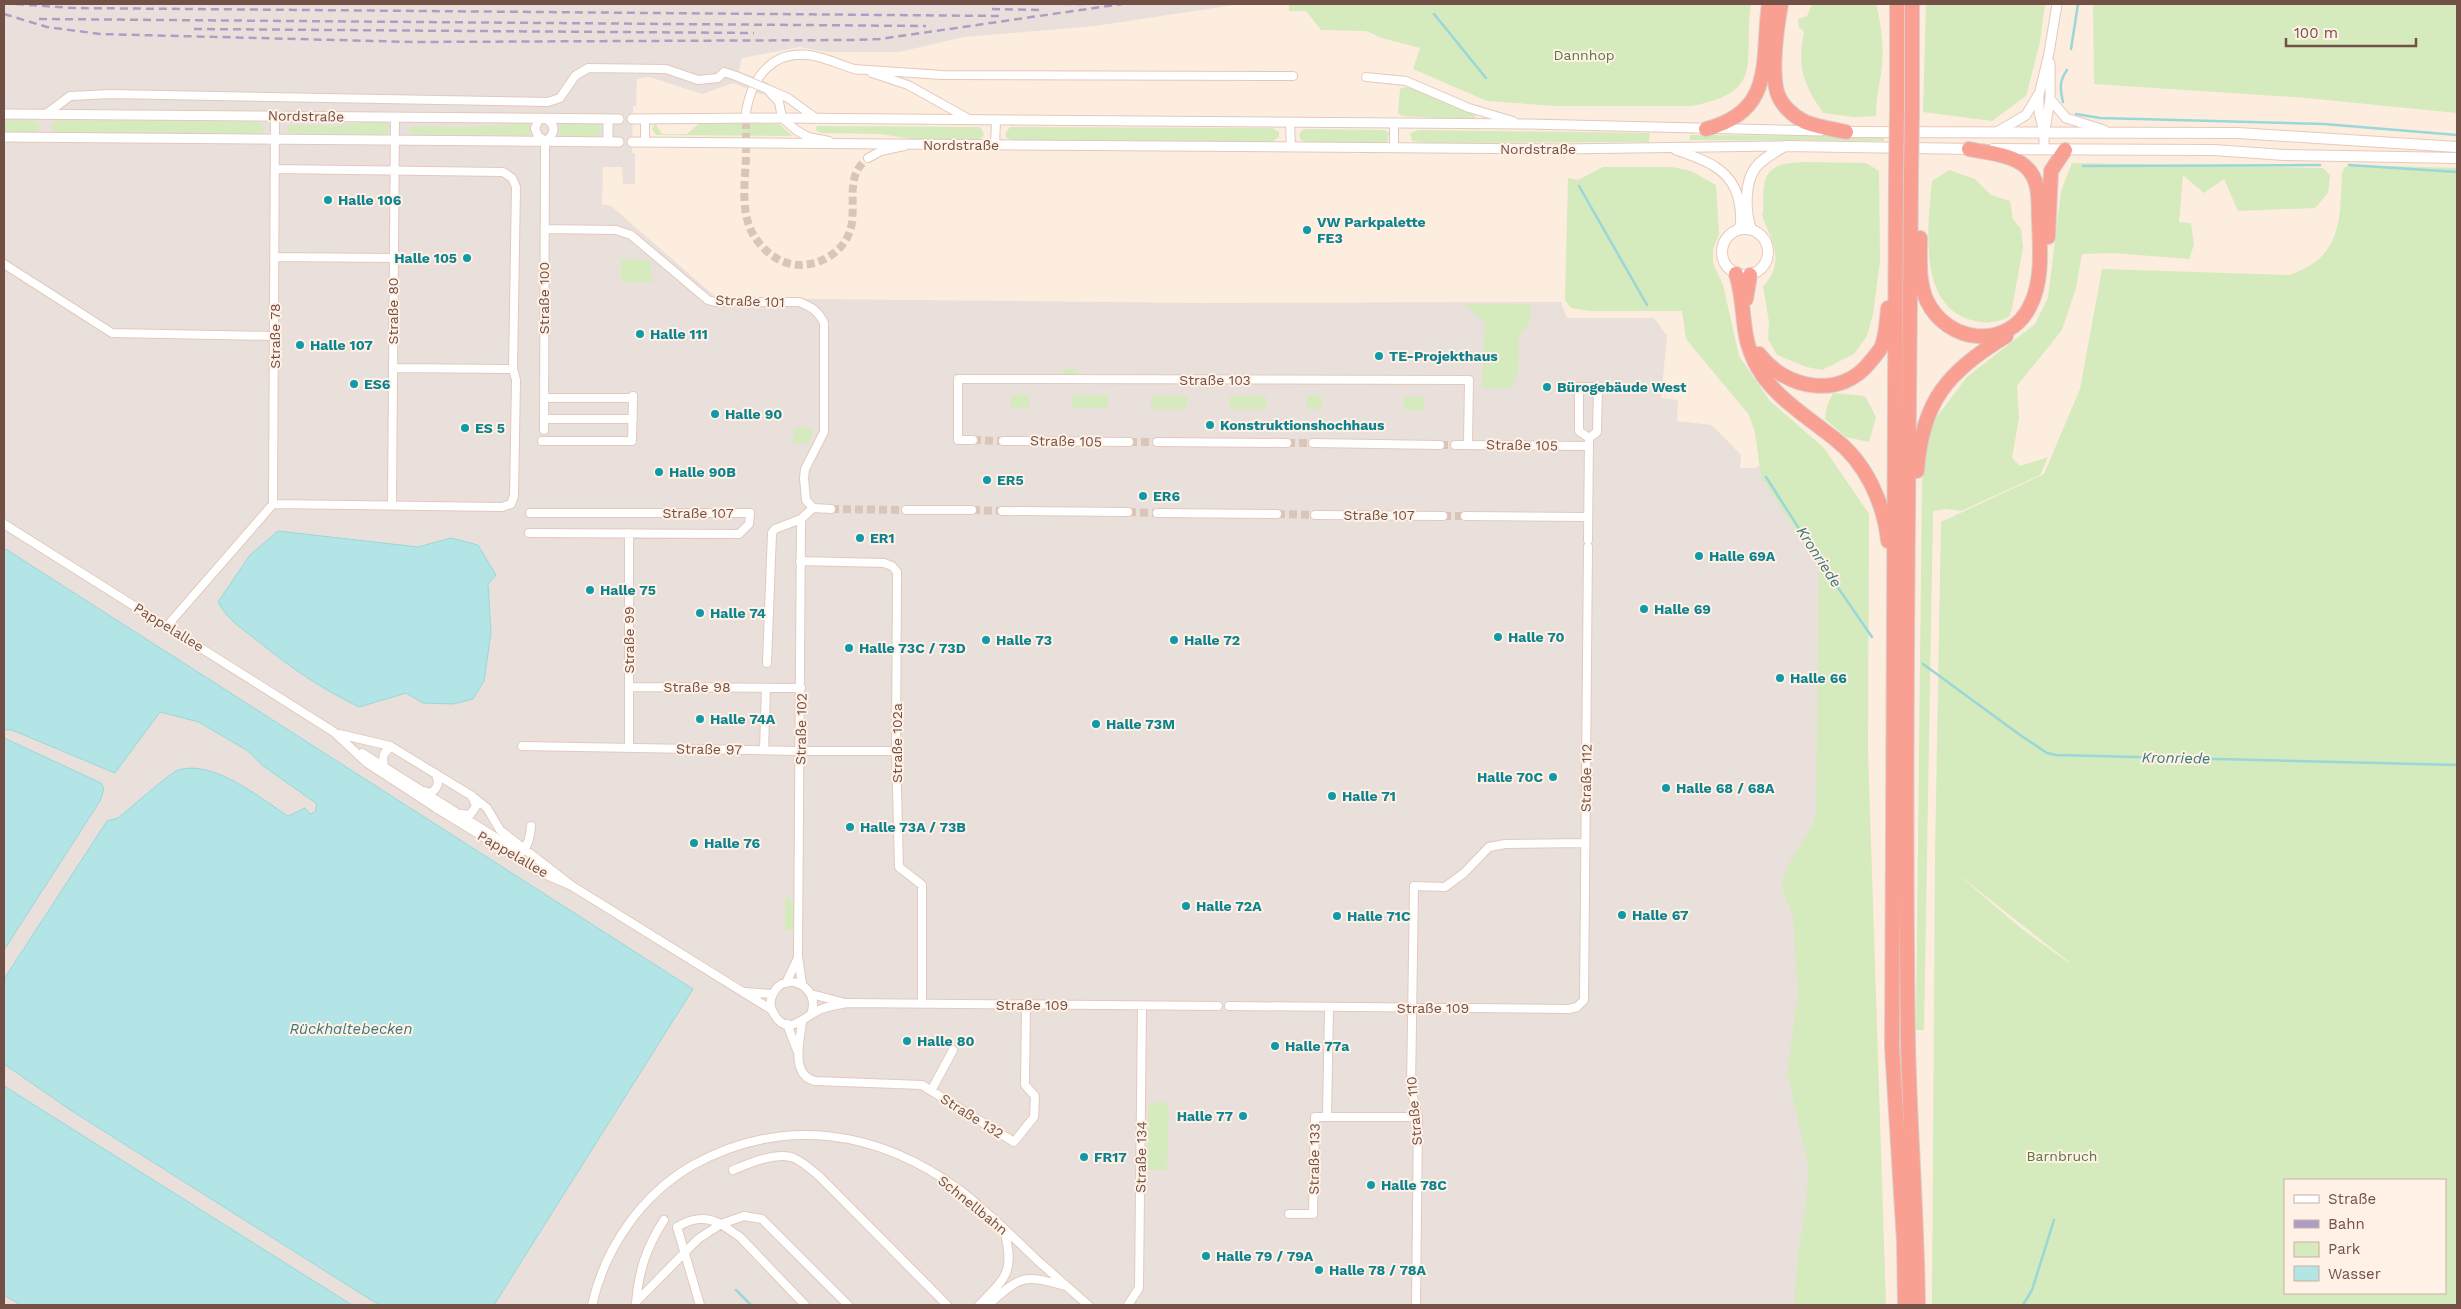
<svg xmlns="http://www.w3.org/2000/svg" width="2461" height="1309" viewBox="0 0 2461 1309" font-family="'Work Sans',sans-serif">
<rect width="100%" height="100%" fill="#fdedde"/>
<path fill="#eae0db" d="M 4,4 L 1241,4 L 1095,26 L 964,37 L 899,52 L 827,52 L 800,47 L 742,58 L 739,71 L 769,83 L 763,95 L 733,83 L 702,94 L 649,77 L 637,79 L 636,106 L 633,106 L 632,153 L 635,154 L 635,184 L 623,184 L 622,167 L 603,167 L 602,204 L 611,206 L 717,298 L 1202,303 L 1561,302 L 1567,318 L 1654,318 L 1667,336 L 1661,398 L 1678,400 L 1677,421 L 1712,425 L 1741,455 L 1740,468 L 1754,468 L 1811,444 L 1866,531 L 1868,560 L 1867,665 L 1872,1305 L 4,1305 Z"/>
<path fill="#d5eabd" fill-rule="evenodd" d="M 1289,4 L 1751,4 C 1742,61 1768,92 1691,106 L 1555,106 L 1487,101 L 1413,69 L 1420,48 L 1382,38 L 1366,31 L 1321,30 L 1306,11 L 1289,11 Z
M 1812,4 L 1876,4 C 1881,23 1884,45 1882,66 C 1880,83 1876,98 1876,116 L 1854,117 L 1823,113 C 1803,83 1797,68 1804,32 L 1799,27 L 1798,19 L 1807,16 Z
M 1926,4 L 2045,4 L 2040,42 L 2026,96 L 1992,121 L 1923,112 Z
M 2093,4 L 2457,4 L 2457,113 L 2307,98 L 2094,84 Z
M 1405,87 C 1430,89 1452,105 1474,115 L 1476,118 L 1472,120 L 1402,116 L 1398,113 L 1400,89 Z
M 35,120 L 40,126 L 36,133 L 4,132 L 4,121 Z
M 57,120 L 258,122 L 263,126 L 263,132 L 259,135 L 58,133 L 53,131 L 51,126 Z
M 378,121 L 389,124 L 388,132 L 385,134 L 291,133 L 286,130 L 291,125 L 336,126 Z
M 655,123 L 662,134 L 687,134 L 700,123 L 779,124 L 793,136 L 656,135 L 652,129 Z
M 513,124 L 528,124 L 530,127 L 530,135 L 412,134 L 408,131 L 412,126 L 468,127 Z
M 562,124 L 598,124 L 602,132 L 596,137 L 562,136 L 557,130 Z
M 817,126 L 980,127 L 984,134 L 982,138 L 977,140 L 911,139 L 881,134 L 821,133 L 816,130 Z
M 1010,127 L 1272,128 L 1279,132 L 1279,137 L 1272,142 L 1012,140 L 1007,138 L 1005,134 Z
M 1307,129 L 1385,130 L 1389,133 L 1387,142 L 1383,143 L 1307,142 L 1301,140 L 1299,135 L 1302,130 Z
M 1419,130 L 1650,133 L 1649,142 L 1426,143 L 1412,141 L 1410,133 Z
M 1690,135 L 1884,136 L 1884,141 L 1690,140 Z
M 1804,162 L 1866,163 L 1879,171 L 1880,261 L 1873,314 L 1867,336 L 1854,354 L 1822,370 L 1807,367 L 1777,355 L 1768,339 L 1769,322 L 1763,286 C 1786,263 1772,240 1762,216 C 1765,205 1762,196 1764,185 C 1768,163 1787,163 1804,162 Z
M 2072,163 L 2323,168 L 2330,175 L 2328,193 L 2315,208 L 2238,211 L 2224,179 L 2204,193 L 2183,175 L 2179,222 L 2191,223 L 2194,245 L 2189,259 L 2113,253 L 2082,254 L 2076,288 L 2062,330 L 2017,386 L 2019,418 L 2012,458 L 2020,466 L 2048,457 L 2040,475 L 1961,511 L 1946,509 L 1933,511 L 1924,1030 L 1916,1030 L 1922,483 L 1927,440 L 1936,418 L 1967,377 L 2035,324 L 2048,298 L 2061,191 Z
M 2352,165 L 2457,168 L 2457,1305 L 1932,1305 L 1935,856 L 1941,522 L 2044,474 L 2080,389 L 2102,269 L 2289,275 C 2342,257 2340,221 2342,173 L 2345,167 ZM 1955,872 L 2069,962 L 2069,963 L 2022,929 ZM 2285,1180 L 2445,1180 L 2445,1293 L 2285,1293 Z
M 1603,167 L 1672,167 L 1691,171 L 1716,185 L 1719,234 L 1713,249 L 1713,263 L 1723,285 L 1739,356 L 1770,401 L 1824,448 L 1869,514 L 1868,750 L 1886,1305 L 1794,1305 L 1798,1255 L 1807,1197 L 1808,1163 L 1787,1073 L 1798,994 L 1793,917 L 1783,891 L 1782,882 L 1788,865 L 1814,822 L 1816,812 L 1819,571 L 1815,560 L 1761,477 L 1755,432 L 1749,415 L 1686,339 L 1682,311 L 1589,311 L 1571,308 L 1565,300 L 1568,178 L 1578,180 Z
M 1949,170 L 1975,179 L 1991,195 L 2010,201 L 2013,219 L 2021,229 L 2023,248 L 2012,308 L 2009,317 C 1997,323 1984,324 1971,320 C 1917,305 1928,225 1932,181 Z
M 621,259 L 650,260 L 652,282 L 621,282 Z
M 1464,304 L 1531,304 L 1531,320 L 1519,337 L 1518,372 L 1512,388 L 1482,388 L 1485,323 Z
M 1063,369 L 1077,369 L 1077,377 L 1063,377 Z
M 1833,393 L 1865,396 L 1876,417 L 1869,442 L 1846,437 L 1825,419 L 1827,406 Z
M 1011,395 L 1029,395 L 1029,408 L 1011,408 Z
M 1073,395 L 1108,395 L 1108,408 L 1072,408 Z
M 1307,395 L 1321,395 L 1322,409 L 1307,409 Z
M 1151,396 L 1187,396 L 1187,409 L 1151,409 Z
M 1230,396 L 1266,396 L 1266,409 L 1230,409 Z
M 1404,397 L 1424,397 L 1424,410 L 1404,410 Z
M 794,428 L 813,428 L 813,436 L 808,443 L 793,443 Z
M 785,896 L 794,901 L 793,930 L 785,930 Z
M 1158,1101 L 1164,1102 L 1169,1108 L 1167,1170 L 1147,1170 L 1148,1107 Z"/>
<path fill="#b3e5e6" stroke="#99d7d8" d="M 278,531 L 418,547 L 451,538 L 478,545 L 496,575 L 488,584 L 491,632 L 484,681 L 473,699 L 453,704 L 423,703 L 406,693 L 359,707 C 322,689 291,668 259,642 C 242,628 229,622 218,602 L 250,555 Z
M 4,548 L 693,989 L 494,1305 L 379,1305 L 72,1111 L 4,1064 L 4,979 L 107,821 L 118,818 C 128,810 170,773 178,770 C 213,759 260,798 288,816 L 305,808 L 310,814 L 315,812 L 317,804 L 262,765 L 248,751 L 199,722 L 160,712 L 115,773 L 12,730 L 4,730 Z
M 4,738 L 101,783 L 104,789 L 100,801 L 4,950 Z
M 4,1086 L 352,1305 L 21,1305 L 4,1295 Z"/>
<g fill="none" stroke-linecap="round" stroke-linejoin="round">
<path stroke="#99d7d8" stroke-width="2.5" d="M 1434,14 L 1486,78
M 2071,49 L 2078,4
M 2063,102 C 2060,89 2059,81 2067,70
M 2076,114 L 2100,118 L 2324,124 L 2457,135
M 2349,165 L 2457,172
M 2083,166 L 2320,165
M 1579,186 L 1647,305
M 1766,477 L 1821,563 L 1872,637
M 1923,664 L 2020,735 L 2047,753 L 2056,755 L 2457,765
M 736,1290 L 751,1305
M 2023,1305 L 2032,1290 L 2054,1220"/>
<path stroke="#dac6b8" stroke-width="8" stroke-dasharray="8 4" stroke-linecap="butt" d="M 746,153 L 746,114
M 746,157 C 745,183 740,213 754,236 C 765,253 781,265 801,265 C 826,264 849,247 852,222 C 855,198 846,175 868,158
M 973,440 L 1003,441
M 1129,442 L 1157,442
M 1287,443 L 1313,443
M 1440,445 L 1455,445
M 831,509 L 906,510
M 972,510 L 1002,511
M 1128,512 L 1157,513
M 1277,514 L 1315,515
M 1443,516 L 1465,516"/>
<g stroke="#e2c9bd" stroke-width="10">
<path id="minor" d="M 854,69 L 942,75 L 1293,76
M 872,73 L 908,85 L 969,119
M 1366,77 L 1406,81 L 1469,108 L 1513,121
M 767,89 L 779,102 L 782,118 L 796,130 L 808,137 L 829,141
M 770,90 L 788,98 L 817,119
M 746,112 C 752,77 773,48 814,56 C 829,59 843,66 858,70
M 45,115 L 70,96 L 110,94 L 548,102 L 560,98 L 575,76 L 588,68 L 666,69 L 698,80 L 718,78 L 724,72 L 736,76
M 544,118 C 557,124 556,134 545,141 L 538,136 L 535,128 L 539,120 Z
M 1290,123 L 1291,147
M 1394,123 L 1394,148
M 645,142 L 645,119
M 995,145 L 996,121
M 868,158 L 881,151 L 904,146
M 275,169 L 503,172 L 512,178 L 516,187 L 513,369 L 394,368
M 545,229 L 616,230 L 631,235 L 708,300 L 715,302 L 799,302 C 812,307 818,311 824,323 L 824,432 L 805,469 L 804,478 L 806,500 L 813,508
M 275,257 L 393,258
M 4,264 L 112,333 L 275,336
M 544,398 L 633,398 L 633,396
M 544,419 L 633,419
M 544,430 L 545,141
M 973,440 L 958,440 L 958,379 L 1469,380 L 1468,445
M 542,441 L 632,441 L 633,398
M 1003,441 L 1129,442
M 1157,442 L 1287,443
M 1313,443 L 1440,445
M 1455,445 L 1589,446
M 273,504 L 275,116
M 392,505 L 395,117
M 813,508 L 831,509
M 906,510 L 972,510
M 1002,511 L 1128,512
M 1157,513 L 1277,514
M 1315,515 L 1443,516
M 1465,516 L 1588,517
M 4,524 L 334,732 L 367,763 L 436,808 L 542,873 L 572,886
M 529,533 L 739,534 L 749,524 L 750,513 L 530,513
M 1588,540 L 1589,438 L 1597,432 L 1598,387 L 1579,387 L 1579,431 L 1589,438
M 800,561 L 884,563 L 892,566 L 897,572 L 896,751 L 899,867 L 922,885 L 922,1004
M 167,626 L 273,504 L 502,507 L 511,504 L 514,496 L 516,380 L 513,369
M 767,663 L 772,533 L 775,529 L 801,519
M 629,687 L 801,688
M 339,734 L 390,746 L 472,796 L 487,808 L 500,830 L 572,886 L 772,1010
M 522,746 L 800,751 L 896,751
M 629,748 L 629,533
M 764,750 L 766,688
M 362,753 L 517,851 L 522,852 C 529,844 530,836 531,826
M 384,766 C 382,757 383,752 391,747
M 424,791 L 431,793 C 439,787 439,782 436,774
M 461,814 L 470,815 L 476,806 L 472,796
M 786,983 L 798,958
M 802,984 L 798,956 L 801,519 L 813,508
M 745,992 L 772,994
M 811,994 L 845,1003
M 1229,1006 L 1569,1009 L 1577,1007 L 1584,1000 L 1588,547
M 811,1014 C 822,988 785,968 773,994 C 770,1000 770,1007 773,1012 C 786,1039 804,1017 817,1011 C 826,1006 837,1005 847,1003 L 1218,1006
M 802,1022 C 800,1040 790,1075 815,1081 L 922,1085 L 1014,1142 L 1034,1117 L 1035,1096 L 1025,1085 L 1026,1005
M 787,1024 L 797,1050
M 931,1091 L 953,1050
M 1327,1117 L 1418,1117
M 733,1170 C 750,1163 772,1153 791,1157 C 801,1160 812,1170 820,1177 L 947,1305
M 1289,1214 L 1313,1214 L 1315,1117 L 1327,1117 L 1329,1007
M 636,1302 L 698,1239 L 721,1224 L 740,1237 L 805,1305
M 636,1303 C 639,1270 646,1248 664,1220
M 592,1305 C 605,1248 641,1195 693,1165 C 784,1115 879,1130 961,1191 C 988,1212 1013,1237 1037,1260 C 1054,1275 1071,1290 1088,1305
M 700,1305 L 677,1227 C 692,1218 705,1216 721,1224 L 744,1216 L 762,1219 L 848,1305
M 979,1305 C 1007,1277 1015,1271 1004,1230
M 988,1305 C 1021,1276 1022,1274 1065,1286
M 1128,1305 L 1139,1288 L 1142,1006
M 1416,1305 L 1418,1117 L 1411,1089 L 1414,886 L 1445,887 L 1464,873 L 1489,847 L 1505,844 L 1585,843"/>
</g>
<g stroke="#e2c9bd" stroke-width="11">
<path id="tertiary" d="M 2050,99 L 2066,118 L 2104,130
M 4,114 L 619,119
M 632,119 L 782,118 L 1529,124 L 1821,131
M 2045,130 L 2050,99 L 2050,63
M 1997,132 L 2026,115 L 2038,95
M 4,137 L 619,142
M 608,142 L 608,119
M 632,142 L 1561,149 L 1785,146
M 2044,149 L 2044,133 L 2039,112 L 2039,95 L 2049,53 L 2057,4
M 1676,150 C 1705,160 1733,169 1739,202 C 1741,212 1742,220 1739,229"/>
</g>
<g stroke="#e8c9ba" stroke-width="12">
<path id="secondary" d="M 1846,132 L 2238,133 L 2457,147
M 1993,149 L 2214,150 L 2284,155 L 2457,158
M1722 252a23 23 0 1 1 46 0a23 23 0 1 1-46 0Z
M 1751,229 C 1745,213 1744,182 1756,167 C 1763,158 1775,152 1785,146 L 1974,149"/>
</g>
<g stroke="#d8cecb" stroke-width="16">
<path id="motorway" d="M 1781,4 C 1777,27 1771,69 1777,92 C 1781,105 1793,116 1805,122 C 1818,127 1832,129 1846,132
M 1897,111 L 1897,4
M 1912,112 L 1912,4
M 1706,129 C 1776,111 1761,60 1769,4
M 1896,173 L 1892,1047 L 1904,1242 L 1905,1305
M 1911,173 C 1909,463 1904,754 1908,1044 C 1910,1131 1917,1218 1918,1305
M 2048,237 L 2051,171 L 2065,150
M 1920,238 C 1920,258 1918,283 1927,301 C 1947,343 2008,351 2030,306 C 2043,281 2040,248 2039,221 C 2038,202 2041,181 2026,167 C 2012,154 1987,153 1969,149
M 1736,274 C 1748,311 1737,338 1763,376 C 1782,402 1810,419 1835,439 C 1866,463 1884,503 1888,541
M 1746,299 L 1750,275
M 1759,354 C 1785,389 1841,400 1870,362 C 1874,357 1879,352 1882,346 C 1886,334 1887,321 1888,308
M 1917,471 C 1922,400 1948,372 2006,336"/>
</g>
<use href="#minor" stroke="#fff" stroke-width="8"/>
<use href="#tertiary" stroke="#fff" stroke-width="9"/>
<use href="#secondary" stroke="#fff" stroke-width="10"/>
<use href="#motorway" stroke="#f9a093" stroke-width="14"/>
<path stroke="#ae9ec5" stroke-width="2.5" stroke-dasharray="8 5" stroke-linecap="butt" d="M 16,4 L 73,8 L 1003,16
M 1063,4 L 1084,4
M 992,9 L 1040,10
M 4,14 L 47,27 L 100,34 L 414,42 L 854,40 L 880,39 L 1122,4
M 39,19 L 926,26
M 194,29 L 754,33"/>
<g stroke="#e2c9bd" stroke-width="10" stroke-linecap="butt">
<path id="minor-bridge" d="M 736,76 L 765,88"/>
</g>
<g stroke="#d8cecb" stroke-width="16" stroke-linecap="butt">
<path id="motorway-bridge" d="M 1896,173 L 1897,111
M 1911,173 L 1912,112"/>
</g>
<use href="#minor-bridge" stroke="#fff" stroke-width="8"/>
<use href="#motorway-bridge" stroke="#f9a093" stroke-width="14"/>
</g>
<g fill="#0f9aa8" stroke="#fff1e5" stroke-width="2">
<circle cx="328" cy="200" r="5"/>
<circle cx="1307" cy="230" r="5"/>
<circle cx="467" cy="258" r="5"/>
<circle cx="640" cy="334" r="5"/>
<circle cx="300" cy="345" r="5"/>
<circle cx="1379" cy="356" r="5"/>
<circle cx="354" cy="384" r="5"/>
<circle cx="1547" cy="387" r="5"/>
<circle cx="715" cy="414" r="5"/>
<circle cx="1210" cy="425" r="5"/>
<circle cx="465" cy="428" r="5"/>
<circle cx="659" cy="472" r="5"/>
<circle cx="987" cy="480" r="5"/>
<circle cx="1143" cy="496" r="5"/>
<circle cx="860" cy="538" r="5"/>
<circle cx="1699" cy="556" r="5"/>
<circle cx="590" cy="590" r="5"/>
<circle cx="1644" cy="609" r="5"/>
<circle cx="700" cy="613" r="5"/>
<circle cx="1498" cy="637" r="5"/>
<circle cx="986" cy="640" r="5"/>
<circle cx="1174" cy="640" r="5"/>
<circle cx="849" cy="648" r="5"/>
<circle cx="1780" cy="678" r="5"/>
<circle cx="700" cy="719" r="5"/>
<circle cx="1096" cy="724" r="5"/>
<circle cx="1553" cy="777" r="5"/>
<circle cx="1666" cy="788" r="5"/>
<circle cx="1332" cy="796" r="5"/>
<circle cx="850" cy="827" r="5"/>
<circle cx="694" cy="843" r="5"/>
<circle cx="1186" cy="906" r="5"/>
<circle cx="1622" cy="915" r="5"/>
<circle cx="1337" cy="916" r="5"/>
<circle cx="907" cy="1041" r="5"/>
<circle cx="1275" cy="1046" r="5"/>
<circle cx="1243" cy="1116" r="5"/>
<circle cx="1084" cy="1157" r="5"/>
<circle cx="1371" cy="1185" r="5"/>
<circle cx="1206" cy="1256" r="5"/>
<circle cx="1319" cy="1270" r="5"/>
</g>
<g text-anchor="middle" dominant-baseline="central" stroke-width="4" stroke-linejoin="round" paint-order="stroke">
<g font-size="14" fill="#57793e" stroke="#fff1e5">
<text x="1584" y="55">Dannhop</text>
<text x="2062" y="1156">Barnbruch</text>
</g>
<g font-size="14" fill="#735046" stroke="#fff1e5">
<text transform="translate(306 116) rotate(1)">Nordstraße</text>
<text x="961" y="145">Nordstraße</text>
<text x="1538" y="149">Nordstraße</text>
<text transform="translate(544 298) rotate(-90)">Straße 100</text>
<text transform="translate(750 301) rotate(2)">Straße 101</text>
<text transform="translate(393 311) rotate(-90)">Straße 80</text>
<text transform="translate(275 336) rotate(-90)">Straße 78</text>
<text x="1215" y="380">Straße 103</text>
<text transform="translate(1066 441) rotate(1)">Straße 105</text>
<text transform="translate(1522 445) rotate(1)">Straße 105</text>
<text x="698" y="513">Straße 107</text>
<text x="1379" y="515">Straße 107</text>
<text transform="translate(169 627) rotate(32)">Pappelallee</text>
<text transform="translate(629 640) rotate(-90)">Straße 99</text>
<text x="697" y="687">Straße 98</text>
<text transform="translate(801 729) rotate(-89)">Straße 102</text>
<text transform="translate(897 743) rotate(-90)">Straße 102a</text>
<text transform="translate(709 749) rotate(1)">Straße 97</text>
<text transform="translate(1586 778) rotate(-89)">Straße 112</text>
<text transform="translate(513 854) rotate(30)">Pappelallee</text>
<text x="1032" y="1005">Straße 109</text>
<text x="1433" y="1008">Straße 109</text>
<text transform="translate(1414 1111) rotate(-95)">Straße 110</text>
<text transform="translate(972 1116) rotate(32)">Straße 132</text>
<text transform="translate(1141 1157) rotate(-89)">Straße 134</text>
<text transform="translate(1314 1159) rotate(-89)">Straße 133</text>
<text transform="translate(973 1205) rotate(39)">Schnellbahn</text>
</g>
<g font-size="14" font-weight="bold" fill="#0d838f" stroke="#fff1e5" text-anchor="start">
<text x="338" y="200">Halle 106</text>
<text x="1317" y="222">VW Parkpalette<tspan x="1317" dy="16">FE3</tspan></text>
<text x="457" y="258" text-anchor="end">Halle 105</text>
<text x="650" y="334">Halle 111</text>
<text x="310" y="345">Halle 107</text>
<text x="1389" y="356">TE-Projekthaus</text>
<text x="364" y="384">ES6</text>
<text x="1557" y="387">Bürogebäude West</text>
<text x="725" y="414">Halle 90</text>
<text x="1220" y="425">Konstruktionshochhaus</text>
<text x="475" y="428">ES 5</text>
<text x="669" y="472">Halle 90B</text>
<text x="997" y="480">ER5</text>
<text x="1153" y="496">ER6</text>
<text x="870" y="538">ER1</text>
<text x="1709" y="556">Halle 69A</text>
<text x="600" y="590">Halle 75</text>
<text x="1654" y="609">Halle 69</text>
<text x="710" y="613">Halle 74</text>
<text x="1508" y="637">Halle 70</text>
<text x="996" y="640">Halle 73</text>
<text x="1184" y="640">Halle 72</text>
<text x="859" y="648">Halle 73C / 73D</text>
<text x="1790" y="678">Halle 66</text>
<text x="710" y="719">Halle 74A</text>
<text x="1106" y="724">Halle 73M</text>
<text x="1543" y="777" text-anchor="end">Halle 70C</text>
<text x="1676" y="788">Halle 68 / 68A</text>
<text x="1342" y="796">Halle 71</text>
<text x="860" y="827">Halle 73A / 73B</text>
<text x="704" y="843">Halle 76</text>
<text x="1196" y="906">Halle 72A</text>
<text x="1632" y="915">Halle 67</text>
<text x="1347" y="916">Halle 71C</text>
<text x="917" y="1041">Halle 80</text>
<text x="1285" y="1046">Halle 77a</text>
<text x="1233" y="1116" text-anchor="end">Halle 77</text>
<text x="1094" y="1157">FR17</text>
<text x="1381" y="1185">Halle 78C</text>
<text x="1216" y="1256">Halle 79 / 79A</text>
<text x="1329" y="1270">Halle 78 / 78A</text>
</g>
<g font-size="15" font-style="italic" fill="#3a7879" stroke="#fff1e5">
<text transform="translate(1819 557) rotate(57)">Kronriede</text>
<text transform="translate(2176 758) rotate(1)">Kronriede</text>
<text x="351" y="1029">Rückhaltebecken</text>
</g>
</g>
<rect width="2461" height="1309" fill="none" stroke="#735046" stroke-width="10"/>
<rect x="2284" y="1179" width="162" height="115" fill="#fff1e5" stroke="#c7b1a5"/>
<rect x="2294" y="1195" width="25" height="8" fill="#ffffff" stroke="#c7b1a5"/>
<text x="2328" y="1204" font-size="15" fill="#735046">Straße</text>
<rect x="2294" y="1220" width="25" height="8" fill="#ae9ec5" stroke="#c7b1a5"/>
<text x="2328" y="1229" font-size="15" fill="#735046">Bahn</text>
<rect x="2294" y="1242" width="25" height="15" fill="#d5eabd" stroke="#c7b1a5"/>
<text x="2328" y="1254" font-size="15" fill="#735046">Park</text>
<rect x="2294" y="1266" width="25" height="15" fill="#b3e5e6" stroke="#c7b1a5"/>
<text x="2328" y="1279" font-size="15" fill="#735046">Wasser</text>
<path d="M2286 38v8h130v-8" fill="none" stroke="#735046" stroke-width="2.5"/>
<text x="2294" y="38" font-size="15" fill="#735046" stroke="#fff1e5" stroke-width="4" paint-order="stroke">100 m</text>
</svg>
